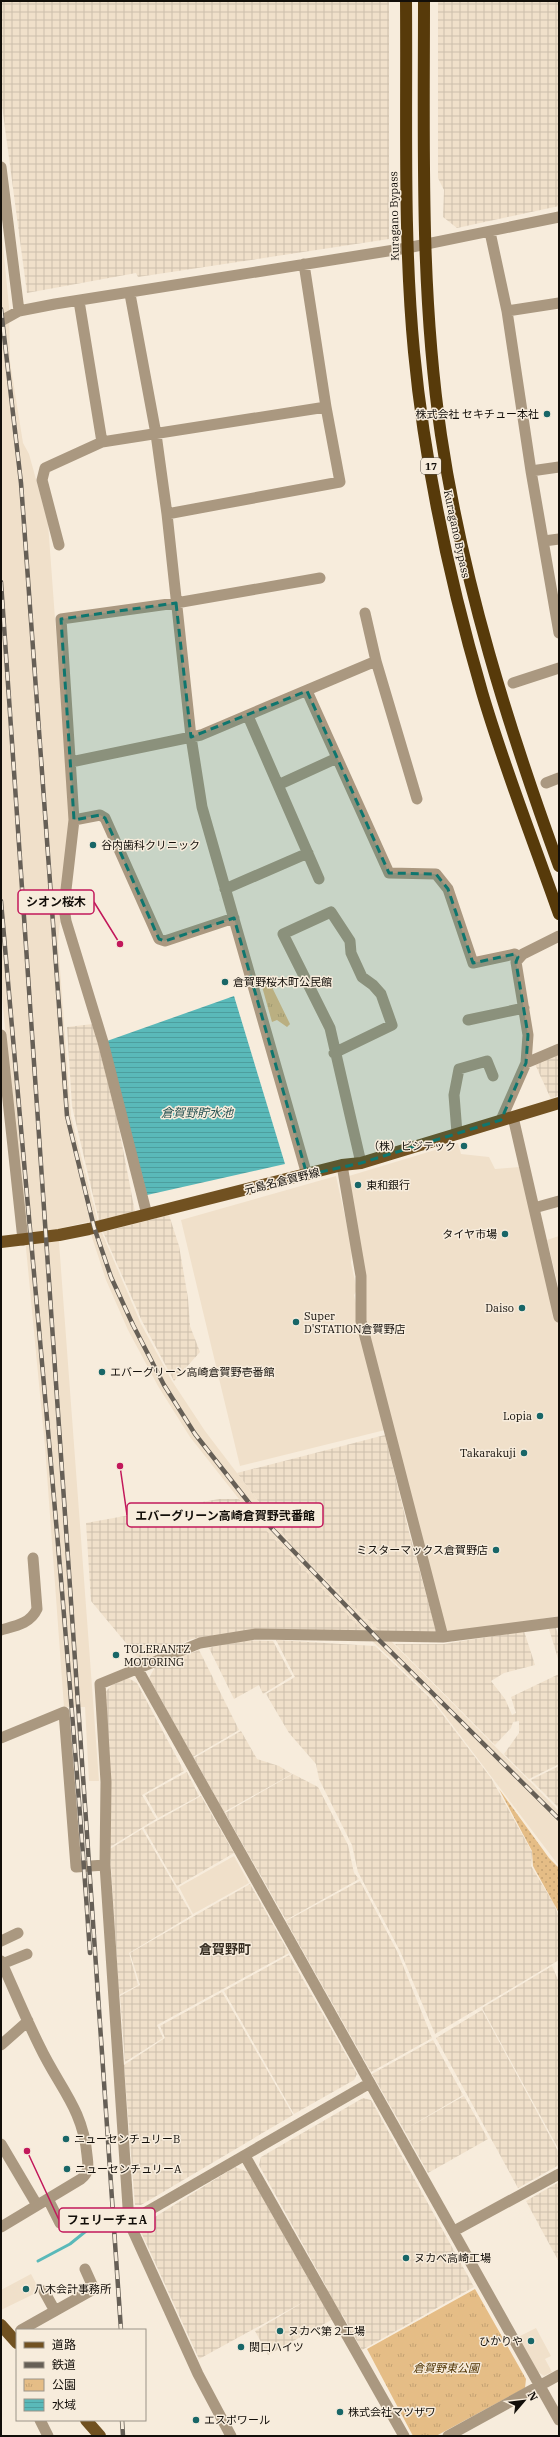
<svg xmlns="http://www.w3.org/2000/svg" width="560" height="2437" viewBox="0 0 560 2437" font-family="'IBM Plex Serif','Noto Sans JP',serif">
<defs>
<pattern id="industrial-grid" width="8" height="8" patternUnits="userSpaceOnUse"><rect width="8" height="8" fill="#f0e0ca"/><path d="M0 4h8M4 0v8" fill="none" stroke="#cdbfac"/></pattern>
<pattern id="grass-dots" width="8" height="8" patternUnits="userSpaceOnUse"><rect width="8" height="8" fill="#e5bd86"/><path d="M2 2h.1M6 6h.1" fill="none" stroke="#c3a172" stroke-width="1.8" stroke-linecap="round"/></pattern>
<pattern id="park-tufts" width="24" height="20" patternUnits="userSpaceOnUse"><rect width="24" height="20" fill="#e5bd86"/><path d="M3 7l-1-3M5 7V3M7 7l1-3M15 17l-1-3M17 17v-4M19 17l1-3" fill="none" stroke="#c3a172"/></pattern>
<pattern id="water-rules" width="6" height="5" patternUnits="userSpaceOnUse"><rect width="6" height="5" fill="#5ab9b9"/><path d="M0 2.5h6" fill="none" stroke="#4d9e9e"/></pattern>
</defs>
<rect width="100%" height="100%" fill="#f7ecdc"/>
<path fill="#f0e0ca" d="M 1,225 L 9,307 L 10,362 L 23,443 L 29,454 L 48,523 L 70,824 L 58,942 L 71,1116 L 99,1226 L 141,1324 L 172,1381 L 205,1431 L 297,1552 L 387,1637 L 559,1811 L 559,1866 L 431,1697 L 368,1637 L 254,1518 L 190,1437 L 158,1386 L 128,1330 L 106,1280 L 87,1222 L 58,1229 L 99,1781 L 89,1781 L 85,1707 L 64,1707 L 45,1447 L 1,986 Z
M 458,1143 L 461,1154 L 489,1157 L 495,1169 L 519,1167 L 559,1329 L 559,1616 L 449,1634 L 444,1628 L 363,1322 L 349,1176 Z
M 336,1176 L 352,1249 L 351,1263 L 357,1290 L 354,1295 L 385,1430 L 240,1466 L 181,1220 Z
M 559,1236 L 559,1289 L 547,1240 Z
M 234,1856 L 249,1883 L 193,1914 L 179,1887 Z
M 31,2274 L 40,2291 L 1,2310 L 1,2290 Z
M 536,2328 L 551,2356 L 545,2359 L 552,2372 L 544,2376 L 538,2372 L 518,2337 Z"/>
<path fill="url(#industrial-grid)" d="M 1,1 L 389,1 L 389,239 L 138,277 L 136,273 L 27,293 L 1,98 Z
M 438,1 L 559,1 L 559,206 L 457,228 L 443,217 L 444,190 L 438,178 Z
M 93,1024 L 116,1113 L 135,1212 L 99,1221 L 72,1106 L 67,1027 Z
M 559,1052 L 559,1095 L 551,1099 L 534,1062 Z
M 169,1215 L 179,1246 L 188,1298 L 190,1326 L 200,1352 L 174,1381 L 142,1321 L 103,1232 Z
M 385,1435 L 409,1532 L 437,1634 L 383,1634 L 297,1552 L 237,1473 Z
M 219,1499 L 239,1499 L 254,1518 L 365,1633 L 238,1632 L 192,1639 L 141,1661 L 91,1601 L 86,1523 Z
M 556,1628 L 559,1638 L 559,1662 L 549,1629 Z
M 524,1631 L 535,1665 L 504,1673 L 491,1681 L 505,1699 L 512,1715 L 516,1713 L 511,1697 L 559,1674 L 559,1764 L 529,1779 L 504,1754 L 519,1733 L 519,1721 L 513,1722 L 511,1728 L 495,1745 L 395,1644 L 444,1644 Z
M 239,1640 L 273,1641 L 292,1676 L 263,1694 L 259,1685 L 234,1699 L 209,1648 Z
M 276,1640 L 375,1646 L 430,1698 L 491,1778 L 532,1852 L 531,1866 L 554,1904 L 559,1917 L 559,1960 L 435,2034 L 400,1951 L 358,1872 L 352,1845 L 319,1779 L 316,1764 L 289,1733 L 266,1694 L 295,1677 Z
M 199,1650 L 239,1730 L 193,1757 L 149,1678 L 155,1667 Z
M 128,1678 L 137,1683 L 184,1771 L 142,1795 L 156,1819 L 110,1847 L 105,1692 L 112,1685 Z
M 241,1731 L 257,1759 L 279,1766 L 292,1774 L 224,1812 L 194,1758 Z
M 559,1766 L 559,1808 L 531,1780 Z
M 187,1772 L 199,1796 L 158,1818 L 145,1795 Z
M 293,1774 L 318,1787 L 348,1845 L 354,1873 L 359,1879 L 286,1920 L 225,1813 Z
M 201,1796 L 234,1853 L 177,1886 L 144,1828 Z
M 142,1829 L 192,1915 L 129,1953 L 138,1985 L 119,1995 L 110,1849 Z
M 360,1881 L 398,1953 L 432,2038 L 371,2072 L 286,1921 Z
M 250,1884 L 289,1953 L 157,2025 L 163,2038 L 125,2062 L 120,1996 L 140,1985 L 130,1953 Z
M 289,1955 L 357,2074 L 354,2080 L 294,2114 L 224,1991 Z
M 552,1966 L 559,1982 L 559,2150 L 482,2008 Z
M 222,1992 L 293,2115 L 141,2205 L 135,2205 L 124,2065 L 165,2038 L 160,2026 Z
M 482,2010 L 559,2153 L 559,2165 L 518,2188 L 436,2038 Z
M 433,2040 L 463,2095 L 404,2130 L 372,2074 Z
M 464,2096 L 488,2139 L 428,2173 L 404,2130 Z
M 363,2098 L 371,2100 L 474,2287 L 362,2350 L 342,2314 L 268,2355 L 255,2331 L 307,2300 L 199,2359 L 141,2232 L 142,2225 L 235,2167 L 248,2172 L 317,2294 L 327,2288 L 259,2165 L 261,2157 Z
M 559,2182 L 559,2262 L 526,2201 Z"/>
<path fill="url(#grass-dots)" d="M 499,1789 L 549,1858 L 559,1868 L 559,1913 L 533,1866 L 532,1851 Z"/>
<path fill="url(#park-tufts)" d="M 268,979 L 290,1024 L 287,1027 L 277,1020 L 272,1022 L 261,983 Z
M 475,2289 L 526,2379 L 525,2388 L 436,2436 L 413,2436 L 367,2349 Z"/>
<path fill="url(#water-rules)" d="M 234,996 L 285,1164 L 147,1195 L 107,1041 Z"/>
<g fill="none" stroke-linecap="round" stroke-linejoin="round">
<path stroke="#5ab9b9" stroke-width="3" d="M 38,2261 L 70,2244 L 96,2223"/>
<path stroke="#aa9880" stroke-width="11" d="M 1,167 L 19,311
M 490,232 L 507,311 L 531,471 L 559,633
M 304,264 L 326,407
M 130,294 L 156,434 L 167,514 L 191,737 L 202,807 L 307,1175
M 79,301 L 102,442
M 507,311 L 559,303
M 1,321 L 19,311 L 55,304 L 407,248 L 559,217
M 531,471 L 559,467
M 544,541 L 559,539
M 59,545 L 42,480 L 45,468 L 102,442 L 326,407 L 340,482 L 167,514
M 365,613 L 376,661 L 417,799
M 513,683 L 559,668
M 307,691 L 389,873 L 436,874 L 448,889 L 473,963 L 515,954 L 518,957
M 248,716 L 319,879
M 71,762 L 201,735 L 376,661
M 546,783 L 559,778
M 278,785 L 337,758
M 74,820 L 100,815 L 105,818 L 159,939 L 165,941 L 234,918
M 225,889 L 308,853
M 468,1020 L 524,1008
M 1,1035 L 23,1240
M 334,1053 L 392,1025 L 381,994 L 373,985 L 362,977 L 351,953 L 350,941 L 331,912 L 283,934 L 330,1028 L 361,1163
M 526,1063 L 559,1049
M 513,1117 L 559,1317
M 501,1120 L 526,1063 L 528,1035 L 516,962 L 523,954 L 559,936
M 457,1133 L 454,1095 L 459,1069 L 487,1061 L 493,1076
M 342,1165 L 361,1276 L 361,1321 L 443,1637
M 534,1208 L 559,1201
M 147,1215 L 103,1042 L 66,921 L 64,907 L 74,820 L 61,619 L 176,603 L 320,578
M 1,1630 C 15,1626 30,1624 37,1609 L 33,1558
M 137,1668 L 559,2420
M 1,1738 L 64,1712 L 76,1867 L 105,1865
M 1,1941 L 18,1933
M 1,1961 C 14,1990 26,2019 40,2047 C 59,2087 83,2109 87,2155 C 88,2165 90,2172 81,2179 L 1,2227
M 2,1964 L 27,1954
M 1,2045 L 28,2021
M 1,2144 L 37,2205
M 245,2156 L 404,2436
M 48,2199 L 60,2223
M 129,2222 L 370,2083
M 454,2231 L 559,2174
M 44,2291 L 55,2311
M 21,2330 L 94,2289 L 85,2269
M 40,2420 L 48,2436
M 231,2436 L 198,2374 L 129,2222 L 105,1865 L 106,1782 L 100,1684 L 200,1643 L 256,1634 L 443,1637 L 559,1622
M 448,2436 L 559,2375"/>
<path stroke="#715121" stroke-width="12" d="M 1,1242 L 59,1235 L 89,1229 L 342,1165 L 361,1163 L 559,1103
M 1,2325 L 17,2343
M 86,2420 L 100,2436"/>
<path stroke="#573a0a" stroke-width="12" d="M 406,1 C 407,118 403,236 414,352 C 425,467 450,582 482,692 C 504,767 533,840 559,914
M 424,1 C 424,146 420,291 441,435 C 463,583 508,726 559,866"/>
<g stroke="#665f56" stroke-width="4.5">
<path id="rail" d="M 1,309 L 21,483 L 67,1116 L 94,1227 L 111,1277 L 133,1325 L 164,1385 L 195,1434 L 257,1513 L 377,1638 L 559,1819
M 1,582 L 121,2330
M 1,901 C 31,1252 66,1602 90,1953
M 122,2420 L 123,2436"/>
</g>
<use href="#rail" stroke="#f7ecdc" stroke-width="3" stroke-dasharray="9" stroke-linecap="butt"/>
</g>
<path fill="#0f766e" fill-opacity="0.2" stroke="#0f766e" stroke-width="3" stroke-dasharray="8 5" stroke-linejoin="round" d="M 176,603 L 191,737 L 307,691 L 389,873 L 436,874 L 448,889 L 473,963 L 515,954 L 518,957 L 516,962 L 528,1035 L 526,1063 L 501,1120 L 361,1163 L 307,1175 L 234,918 L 165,941 L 159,939 L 105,818 L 100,815 L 74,820 L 61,619 Z"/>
<g fill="#186667" stroke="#f7ecdc" stroke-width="1.5">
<circle cx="547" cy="414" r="4"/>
<circle cx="93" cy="845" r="4"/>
<circle cx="225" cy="982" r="4"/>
<circle cx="464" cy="1146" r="4"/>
<circle cx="358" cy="1185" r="4"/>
<circle cx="505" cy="1234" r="4"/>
<circle cx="522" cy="1308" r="4"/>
<circle cx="296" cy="1322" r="4"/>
<circle cx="102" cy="1372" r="4"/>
<circle cx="540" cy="1416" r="4"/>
<circle cx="524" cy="1453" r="4"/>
<circle cx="496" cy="1550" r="4"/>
<circle cx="116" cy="1655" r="4"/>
<circle cx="66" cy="2139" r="4"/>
<circle cx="67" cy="2169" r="4"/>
<circle cx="406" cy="2258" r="4"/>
<circle cx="26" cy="2289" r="4"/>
<circle cx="280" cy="2331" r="4"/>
<circle cx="531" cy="2341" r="4"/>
<circle cx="241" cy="2347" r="4"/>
<circle cx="340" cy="2412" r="4"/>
<circle cx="196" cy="2420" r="4"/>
</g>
<g text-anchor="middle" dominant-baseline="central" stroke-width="3" stroke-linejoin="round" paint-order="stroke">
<rect fill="#f7ecdc" stroke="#575148" stroke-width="1" x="421" y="458" width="20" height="16" rx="3"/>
<g font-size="10" font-weight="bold" fill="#120e09">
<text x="431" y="466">17</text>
</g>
<g font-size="11" fill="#120e09" stroke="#f7ecdc">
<text transform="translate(394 216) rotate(-91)">Kuragano Bypass</text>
<text transform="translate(457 534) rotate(78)">Kuragano Bypass</text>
<text transform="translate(282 1181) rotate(-14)">元島名倉賀野線</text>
</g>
<g font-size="11" fill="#120e09" stroke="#f7ecdc" text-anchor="start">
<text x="539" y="414" text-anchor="end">株式会社 セキチュー本社</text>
<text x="101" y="845">谷内歯科クリニック</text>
<text x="233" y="982">倉賀野桜木町公民館</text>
<text x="456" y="1146" text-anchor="end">（株）ビジテック</text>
<text x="366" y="1185">東和銀行</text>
<text x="497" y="1234" text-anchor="end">タイヤ市場</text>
<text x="514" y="1308" text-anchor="end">Daiso</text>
<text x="304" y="1316">Super<tspan x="304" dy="13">D'STATION倉賀野店</tspan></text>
<text x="110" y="1372">エバーグリーン高崎倉賀野壱番館</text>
<text x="532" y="1416" text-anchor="end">Lopia</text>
<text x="516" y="1453" text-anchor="end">Takarakuji</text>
<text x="488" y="1550" text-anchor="end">ミスターマックス倉賀野店</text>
<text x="124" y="1649">TOLERANTZ<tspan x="124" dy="13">MOTORING</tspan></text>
<text x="74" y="2139">ニューセンチュリーB</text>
<text x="75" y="2169">ニューセンチュリーA</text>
<text x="414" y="2258">ヌカべ高崎工場</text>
<text x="34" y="2289">八木会計事務所</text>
<text x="288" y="2331">ヌカべ第２工場</text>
<text x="523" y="2341" text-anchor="end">ひかりや</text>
<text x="249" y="2347">関口ハイツ</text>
<text x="348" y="2412">株式会社マツザワ</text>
<text x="204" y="2420">エスポワール</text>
</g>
<g font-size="11" font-style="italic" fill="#4f3302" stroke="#f7ecdc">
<text x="446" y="2368">倉賀野東公園</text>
</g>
<g font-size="12" font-style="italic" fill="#275252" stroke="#f7ecdc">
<text x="197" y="1112">倉賀野貯水池</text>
</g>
<g font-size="13" font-weight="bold" fill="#393024" stroke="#f7ecdc">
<text x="225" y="1949">倉賀野町</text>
</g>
</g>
<path fill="none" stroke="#c2185b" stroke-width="1.5" d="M120 944L94 902M120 1466L127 1515M27 2151L59 2220"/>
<g fill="#c2185b" stroke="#f7ecdc" stroke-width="1.5">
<circle cx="120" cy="944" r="4"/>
<circle cx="120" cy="1466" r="4"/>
<circle cx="27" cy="2151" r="4"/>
</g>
<g fill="#f7ecdc" stroke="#c2185b" stroke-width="1.5">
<rect x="18" y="890" width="76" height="24" rx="4"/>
<rect x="127" y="1503" width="196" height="24" rx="4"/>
<rect x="59" y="2208" width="96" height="24" rx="4"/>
</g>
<g font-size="12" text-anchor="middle" font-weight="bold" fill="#120e09">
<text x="56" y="906">シオン桜木</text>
<text x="225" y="1520">エバーグリーン高崎倉賀野弐番館</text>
<text x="107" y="2224">フェリーチェA</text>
</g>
<rect width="560" height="2437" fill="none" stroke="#120e09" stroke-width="4"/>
<rect x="16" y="2329" width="130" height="92" fill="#f7ecdc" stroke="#9b9388"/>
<rect x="24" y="2342" width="20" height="6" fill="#715121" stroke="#9b9388"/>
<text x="52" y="2349" font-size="12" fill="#120e09">道路</text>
<rect x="24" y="2362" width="20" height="6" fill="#665f56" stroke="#9b9388"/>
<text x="52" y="2369" font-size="12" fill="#120e09">鉄道</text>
<rect x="24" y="2379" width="20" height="12" fill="url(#park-tufts)" stroke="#9b9388"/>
<text x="52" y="2389" font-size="12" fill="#120e09">公園</text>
<rect x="24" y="2399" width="20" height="12" fill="url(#water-rules)" stroke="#9b9388"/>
<text x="52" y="2409" font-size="12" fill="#120e09">水域</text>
<g transform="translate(524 2401) rotate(62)" stroke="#f7ecdc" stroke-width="3" paint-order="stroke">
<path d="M0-3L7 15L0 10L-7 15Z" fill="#120e09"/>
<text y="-6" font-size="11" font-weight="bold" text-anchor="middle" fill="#120e09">N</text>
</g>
</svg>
